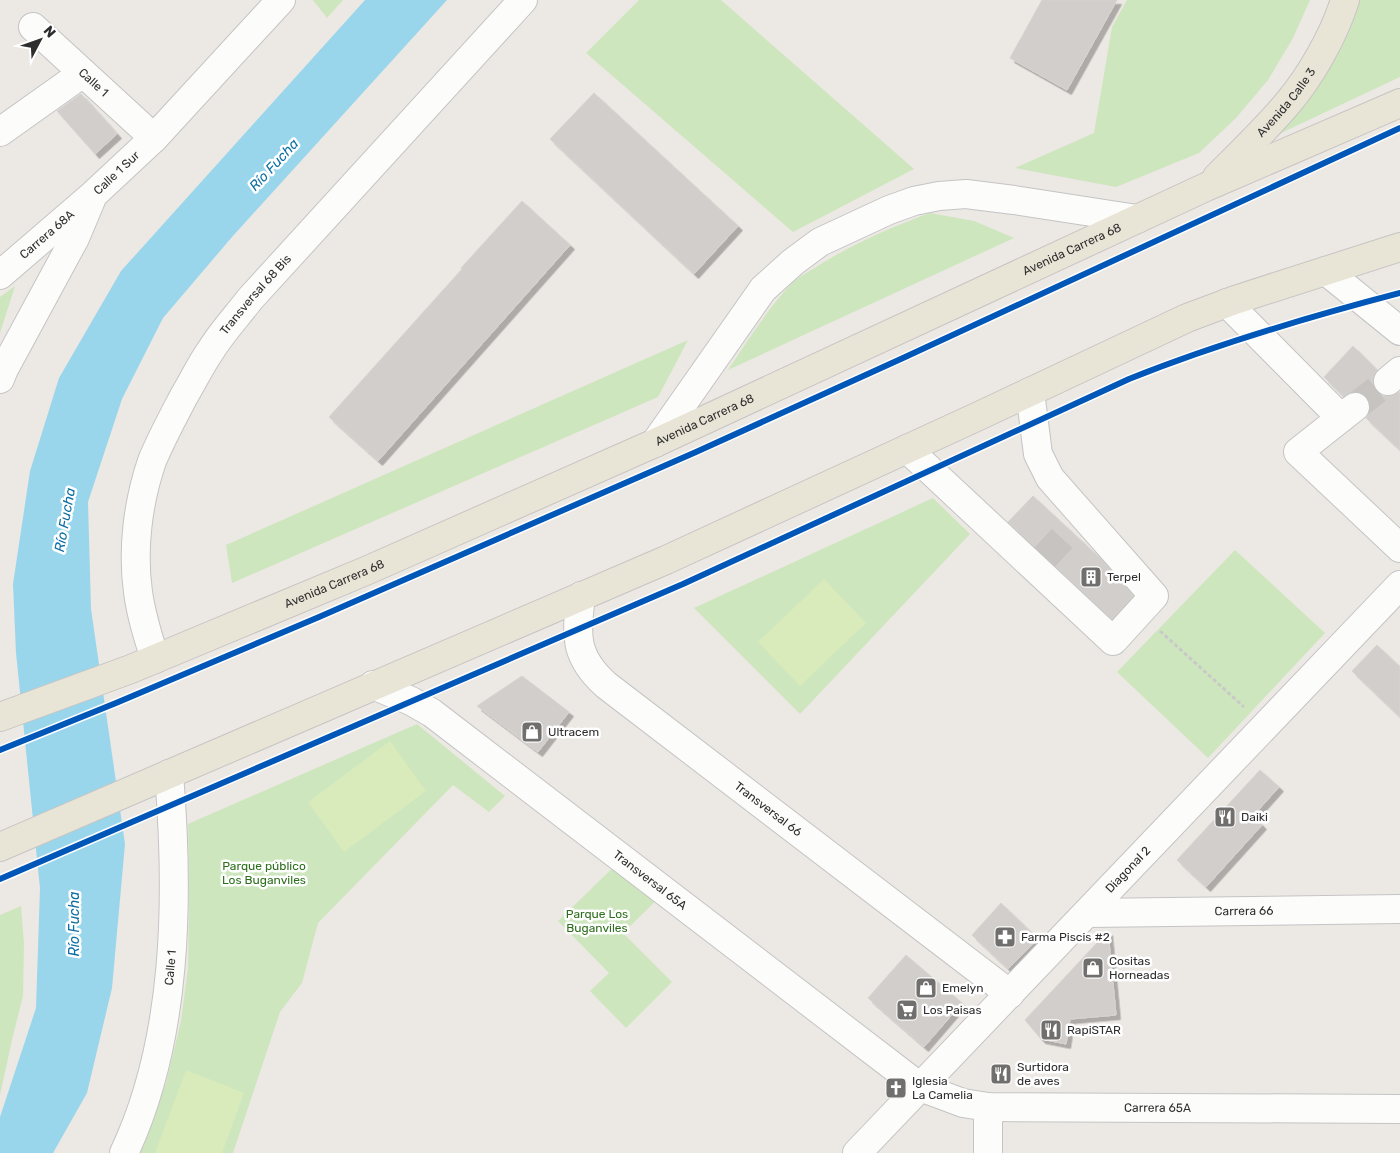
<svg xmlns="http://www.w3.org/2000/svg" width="1400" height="1153" viewBox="0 0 1400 1153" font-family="Rubik,sans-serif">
<defs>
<filter id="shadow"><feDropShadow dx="4.5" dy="4.5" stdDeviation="0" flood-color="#0004"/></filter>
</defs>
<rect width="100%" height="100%" fill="#ece8e4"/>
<path fill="#cee6be" d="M 313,0 L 343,0 L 327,18 Z
M 639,0 L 721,0 L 914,169 L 793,232 L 586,53 Z
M 1127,0 L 1310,0 L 1293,38 L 1268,80 L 1236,118 L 1199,153 L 1116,187 L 1015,168 L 1094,133 L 1112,27 Z
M 1358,0 L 1400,0 L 1400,77 L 1279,134 L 1306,98 Z
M 930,213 L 974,221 L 1014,238 L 728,370 C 748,340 767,310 791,284 C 797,278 806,273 813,269 C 850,245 889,228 930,213 Z
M 15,286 L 0,333 L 0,297 Z
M 688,340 L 658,397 L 232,583 L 226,545 Z
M 933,498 L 970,534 L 800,714 L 694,608 Z
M 1235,550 L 1325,633 L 1208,758 L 1117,672 Z
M 417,724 L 505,796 L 489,812 L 453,785 L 318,923 L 302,983 L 280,1012 L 233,1153 L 139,1153 L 166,1083 L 181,1021 L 188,968 L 189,902 L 188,824 Z
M 626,855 L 667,890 L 623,933 L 672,982 L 626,1028 L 590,991 L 609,973 L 558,921 Z
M 21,906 L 24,943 L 23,996 L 12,1040 L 0,1095 L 0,915 Z"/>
<path fill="#d9eabb" d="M 824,579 L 866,623 L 800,686 L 758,642 Z
M 390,741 L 426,791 L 344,852 L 308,802 Z
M 186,1070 L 244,1093 L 222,1153 L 155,1153 Z"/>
<path fill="#99d6ec" d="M 365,0 L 447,0 L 232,237 L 163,318 L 122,399 L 88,502 L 91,609 L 125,844 L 112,988 L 87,1093 L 53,1153 L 0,1153 L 0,1117 L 36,1008 L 40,888 L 16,653 L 13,584 L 30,471 L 59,378 L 121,271 Z"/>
<path fill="#d1cecb" stroke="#d7d4d0" filter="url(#shadow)" d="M 1042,0 L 1117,0 L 1067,90 L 1010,58 Z
M 594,93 L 738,226 L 694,274 L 550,139 Z
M 81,94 L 117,134 L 95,154 L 57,111 Z
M 522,201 L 570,245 L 378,461 L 329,417 L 462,269 L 461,268 Z
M 1353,346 L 1377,370 L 1373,376 L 1373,383 L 1376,391 L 1383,396 L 1390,396 L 1400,392 L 1400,450 L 1366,418 L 1370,412 L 1370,405 L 1367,397 L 1360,392 L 1353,392 L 1343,396 L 1324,377 Z
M 1033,496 L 1101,559 L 1133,596 L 1112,619 L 1008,522 Z
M 1377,645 L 1400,667 L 1400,717 L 1352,671 Z
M 522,676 L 569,712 L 538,752 L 477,706 Z
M 1260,770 L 1279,787 L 1253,816 L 1262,825 L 1206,887 L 1177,860 Z
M 1001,903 L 1038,939 L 1008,969 L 972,935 Z
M 1108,931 L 1116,1015 L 1070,1019 L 1066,1044 L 1041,1039 L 1025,1020 Z
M 906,955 L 962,1003 L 924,1047 L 868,998 Z"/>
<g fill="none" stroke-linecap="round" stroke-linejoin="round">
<path stroke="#c6c3c0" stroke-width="28" stroke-dasharray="28 14" stroke-linecap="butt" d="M 1355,407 L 1388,381
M 1043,559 L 1070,530"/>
<g stroke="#c5c4c5" stroke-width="30">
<g id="minor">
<path id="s1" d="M 33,27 L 154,138"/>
<path d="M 0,132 L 83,73"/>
<path d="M 1326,271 L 1400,331"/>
<path id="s2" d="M 0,275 L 94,194 L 154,138 L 281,0"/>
<path d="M 1227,303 L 1341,418 L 1355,407"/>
<path d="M 0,379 L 4,369 L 75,238 L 91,200"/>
<path d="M 1388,381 L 1400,371"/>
<path d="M 1341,418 L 1298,452 L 1400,548"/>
<path d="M 655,443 L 763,289 L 793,262 L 820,242 L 889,210 L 914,201 L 939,196 L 966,194 L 1014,200 L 1137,219"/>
<path d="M 907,449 L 931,471 L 1113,641 L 1154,596 L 1050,478 L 1038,454 L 1030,392"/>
<path id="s3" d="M 581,596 C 576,636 574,656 606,685 L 1010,994"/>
<path id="s4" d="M 155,659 C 148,637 141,615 138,592 C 132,549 138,502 152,461 C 161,439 173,417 184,396 C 193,381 201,364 211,350 C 222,332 237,316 250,299 L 523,0"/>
<path id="s5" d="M 373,685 L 411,701 L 432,713 L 920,1087 L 963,1103 L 988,1107 L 1400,1109"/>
<path id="s6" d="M 1088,913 L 1400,909"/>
<path d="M 988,1107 L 988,1153"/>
<path id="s7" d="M 124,1153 C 178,1039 179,897 169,774"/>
<path id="s8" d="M 857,1153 L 1400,585"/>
</g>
</g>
<g stroke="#c6c5c4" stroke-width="30">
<g id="major">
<path id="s9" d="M 1217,177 C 1241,153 1265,130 1287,104 C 1311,76 1334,35 1345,0"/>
<path id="s10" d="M 0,717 L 131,669 L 368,570 L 655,443 L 1206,187 L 1400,103"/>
<path d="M 0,847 L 666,560 L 983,414 L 1187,318 L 1235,300 L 1400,247"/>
</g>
</g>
<path stroke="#c9c9c8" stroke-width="3" stroke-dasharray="4 2.5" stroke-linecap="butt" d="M 1160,631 L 1244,707"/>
<use href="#minor" stroke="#fcfcfb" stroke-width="28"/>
<use href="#major" stroke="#e8e4d6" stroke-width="28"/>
<g stroke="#fff" stroke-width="9">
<path id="cycleway" d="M 0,750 L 116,703 L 319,617 L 696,452 L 903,358 L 1400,128
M 0,879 L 683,584 L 1129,379 C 1217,344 1308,317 1400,293"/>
</g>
<use href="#cycleway" stroke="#0057b8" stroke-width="6"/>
</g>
<defs>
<g id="building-square" transform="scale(1.125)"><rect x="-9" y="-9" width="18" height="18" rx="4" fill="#706f6e" stroke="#fff"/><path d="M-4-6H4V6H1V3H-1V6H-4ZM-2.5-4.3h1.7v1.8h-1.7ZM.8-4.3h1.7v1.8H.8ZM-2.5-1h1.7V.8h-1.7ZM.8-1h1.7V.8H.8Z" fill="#fff"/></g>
<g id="shop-square" transform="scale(1.125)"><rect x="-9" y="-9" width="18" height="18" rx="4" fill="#706f6e" stroke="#fff"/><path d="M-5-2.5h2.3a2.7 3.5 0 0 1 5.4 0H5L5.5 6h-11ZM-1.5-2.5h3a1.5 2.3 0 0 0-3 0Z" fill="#fff"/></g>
<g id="restaurant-square" transform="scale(1.125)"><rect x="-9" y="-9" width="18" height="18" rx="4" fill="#706f6e" stroke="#fff"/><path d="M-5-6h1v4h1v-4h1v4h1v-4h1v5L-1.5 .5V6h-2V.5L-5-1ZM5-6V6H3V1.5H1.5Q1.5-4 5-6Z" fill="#fff"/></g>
<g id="pharmacy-square" transform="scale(1.125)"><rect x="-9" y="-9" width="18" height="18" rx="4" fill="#706f6e" stroke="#fff"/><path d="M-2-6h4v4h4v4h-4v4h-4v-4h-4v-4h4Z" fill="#fff"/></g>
<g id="supermarket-square" transform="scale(1.125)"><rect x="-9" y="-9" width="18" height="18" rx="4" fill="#706f6e" stroke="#fff"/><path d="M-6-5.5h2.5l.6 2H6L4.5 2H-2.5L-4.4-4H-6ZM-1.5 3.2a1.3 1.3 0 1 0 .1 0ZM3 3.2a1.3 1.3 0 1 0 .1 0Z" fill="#fff"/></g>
<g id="church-square" transform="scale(1.125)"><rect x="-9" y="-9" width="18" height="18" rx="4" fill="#706f6e" stroke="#fff"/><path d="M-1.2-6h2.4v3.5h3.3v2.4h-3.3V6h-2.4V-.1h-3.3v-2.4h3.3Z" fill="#fff"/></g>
</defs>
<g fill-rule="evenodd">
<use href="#building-square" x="1091" y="577"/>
<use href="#shop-square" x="532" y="732"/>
<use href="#restaurant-square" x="1225" y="817"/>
<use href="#pharmacy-square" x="1005" y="937"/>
<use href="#shop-square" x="1093" y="968"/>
<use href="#shop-square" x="926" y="988"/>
<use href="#supermarket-square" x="907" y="1010"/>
<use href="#restaurant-square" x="1051" y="1030"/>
<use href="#restaurant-square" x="1001" y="1074"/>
<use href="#church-square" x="896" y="1088"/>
</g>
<g text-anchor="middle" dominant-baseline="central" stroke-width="5" stroke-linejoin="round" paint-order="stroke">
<g font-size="12" fill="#2e2e2e" stroke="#fff">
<text stroke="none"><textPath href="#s1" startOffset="82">Calle 1</textPath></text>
<text stroke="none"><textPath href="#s9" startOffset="102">Avenida Calle 3</textPath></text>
<text stroke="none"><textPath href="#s2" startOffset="155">Calle 1 Sur</textPath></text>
<text stroke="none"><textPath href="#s2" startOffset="62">Carrera 68A</textPath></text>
<text stroke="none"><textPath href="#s10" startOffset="1170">Avenida Carrera 68</textPath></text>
<text stroke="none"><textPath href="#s4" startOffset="399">Transversal 68 Bis</textPath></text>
<text stroke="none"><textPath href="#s10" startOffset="765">Avenida Carrera 68</textPath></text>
<text stroke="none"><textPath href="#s10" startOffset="360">Avenida Carrera 68</textPath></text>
<text stroke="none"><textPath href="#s3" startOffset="302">Transversal 66</textPath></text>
<text stroke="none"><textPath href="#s8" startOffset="392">Diagonal 2</textPath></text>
<text stroke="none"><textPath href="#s5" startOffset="340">Transversal 65A</textPath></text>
<text stroke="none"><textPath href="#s6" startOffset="156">Carrera 66</textPath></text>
<text stroke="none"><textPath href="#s7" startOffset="192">Calle 1</textPath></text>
<text stroke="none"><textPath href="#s5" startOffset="921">Carrera 65A</textPath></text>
</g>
<g font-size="12" fill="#2e2e2e" stroke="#fff" text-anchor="start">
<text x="1107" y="577">Terpel</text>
<text x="548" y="732">Ultracem</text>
<text x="1241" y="817">Daiki</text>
<text x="1021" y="937">Farma Piscis #2</text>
<text x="1109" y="961">Cositas<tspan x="1109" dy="14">Horneadas</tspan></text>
<text x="942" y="988">Emelyn</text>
<text x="923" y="1010">Los Paisas</text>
<text x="1067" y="1030">RapiSTAR</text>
<text x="1017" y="1067">Surtidora<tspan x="1017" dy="14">de aves</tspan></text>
<text x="912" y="1081">Iglesia<tspan x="912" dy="14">La Camelia</tspan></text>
</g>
<g font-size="12" fill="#2c6e1b" stroke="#fff">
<text x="264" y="866">Parque público<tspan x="264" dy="14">Los Buganviles</tspan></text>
<text x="597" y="914">Parque Los<tspan x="597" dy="14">Buganviles</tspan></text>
</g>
<g font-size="14" font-style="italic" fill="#0d6fa3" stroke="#fff">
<text transform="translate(274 165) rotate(-47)">Río Fucha</text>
<text transform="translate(65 520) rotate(-80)">Río Fucha</text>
<text transform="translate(74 924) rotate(-90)">Río Fucha</text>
</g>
</g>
<g transform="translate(40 40) rotate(49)" stroke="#ffffff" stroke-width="4" paint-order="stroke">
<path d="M0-4L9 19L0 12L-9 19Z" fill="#2e2e2e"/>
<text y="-8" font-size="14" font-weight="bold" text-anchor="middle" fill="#2e2e2e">N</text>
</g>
</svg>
